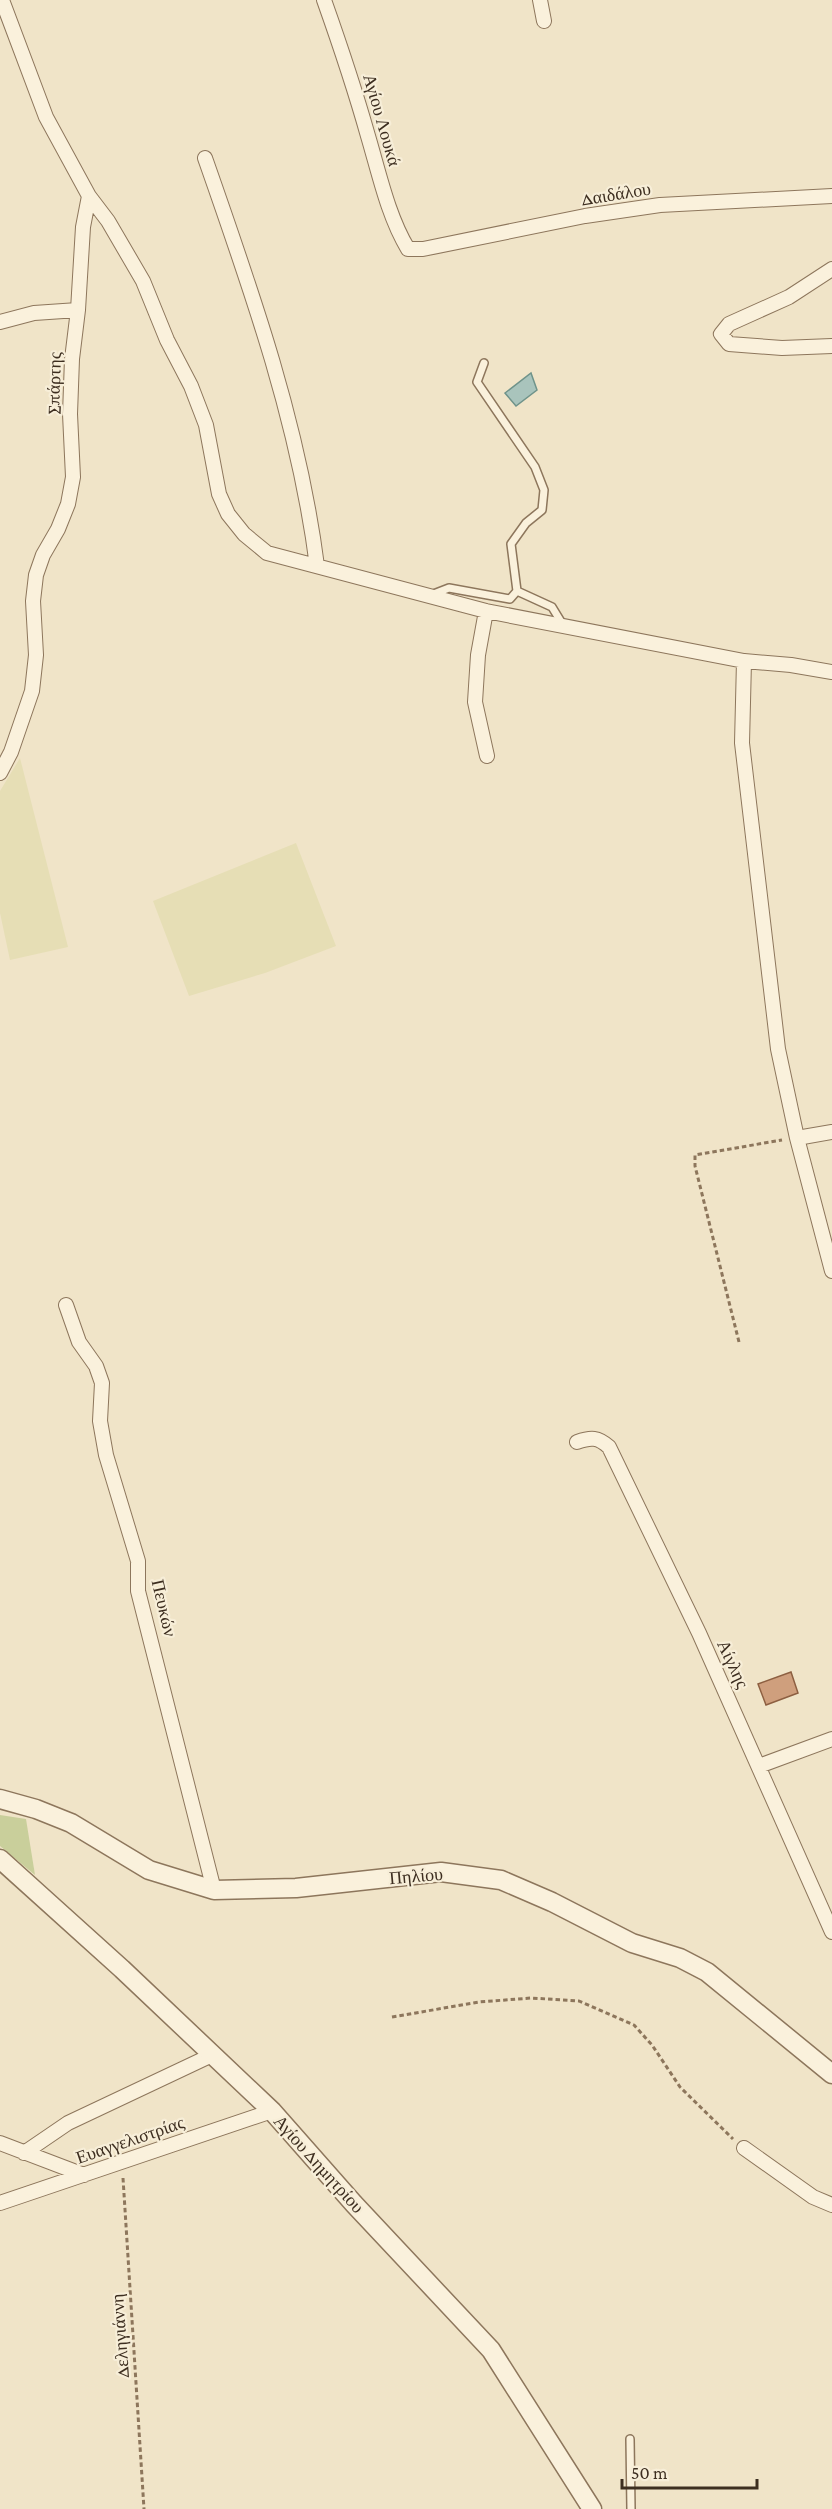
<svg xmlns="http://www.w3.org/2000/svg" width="832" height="2509" viewBox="0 0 832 2509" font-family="'Crimson Pro',serif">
<rect width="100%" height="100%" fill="#f0e4c8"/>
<path fill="#e6deb5" d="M 20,758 L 68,947 L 10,960 L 0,913 L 0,791 Z
M 296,843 L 336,946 L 265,973 L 189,996 L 153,901 Z"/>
<path fill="#c9cf9b" d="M 0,1815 L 26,1819 L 35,1875 L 0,1846 Z"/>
<path fill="#a9c4bc" stroke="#6f938a" stroke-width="1.5" d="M 531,373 L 537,390 L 516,406 L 505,393 Z"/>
<path fill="#cf9f7d" stroke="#8d5f41" stroke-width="1.5" d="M 791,1672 L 798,1693 L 766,1705 L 758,1684 Z"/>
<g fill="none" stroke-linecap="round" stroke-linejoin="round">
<g stroke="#8d765c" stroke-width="10">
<path id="service" d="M 517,591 L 552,607 L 563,625
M 431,595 L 449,588 L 510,599 L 517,591 L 511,544 L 526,523 L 542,510 L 544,490 L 535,467 L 477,382 L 484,363
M 630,2439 L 631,2509"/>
</g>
<g stroke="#8d765c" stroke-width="16">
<path id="minor" d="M 324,0 C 340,45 355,90 368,136 C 379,173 388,216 408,249 L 423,249 L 585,216 L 660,205 L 832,196
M 540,0 L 544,21
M 205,158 C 252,292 299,425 317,566
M 89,196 L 108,221 L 143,281 L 167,340 L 191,386 L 206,425 L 219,494 L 228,514 L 244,534 L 267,553 L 486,611 L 744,661 L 791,665 L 832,672
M 832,269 L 789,297 L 729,324 L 721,334 L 729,344 L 782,348 L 832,346
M 0,322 L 34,313 L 78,310
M 486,611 L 478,655 L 475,702 L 487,756
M 744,661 L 742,743 L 778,1049 L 797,1138 L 832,1271
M 0,773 L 11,752 L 32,691 L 36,655 L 33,601 L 36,575 L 43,555 L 58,529 L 68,504 L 73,477 L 70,414 L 72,359 L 78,310 L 83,227 L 89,196 L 46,117 L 2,0
M 797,1138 L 832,1132
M 66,1305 L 79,1342 L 96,1366 L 102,1383 L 100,1421 L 106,1455 L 138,1561 L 138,1591 L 214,1890
M 577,1442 C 591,1437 598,1437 609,1447 L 699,1633 L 832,1932
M 759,1766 L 832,1739
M 0,2143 L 84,2175
M 744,2148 L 813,2197 L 832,2205
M 24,2153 L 68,2123 L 212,2055
M 0,2203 L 272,2111"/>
</g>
<g stroke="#8d765c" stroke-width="21">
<path id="tertiary" d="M 0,1799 L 36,1809 L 71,1823 L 149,1870 L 214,1890 L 296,1888 L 441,1872 L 501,1880 L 552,1902 L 632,1943 L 680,1958 L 707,1972 L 832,2074
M 0,1859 L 122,1969 L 272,2111 L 354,2204 L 491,2350 L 592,2509"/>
</g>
<path stroke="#8d765c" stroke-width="3" stroke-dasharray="4.5 3" stroke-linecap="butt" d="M 739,1342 L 695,1166 L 695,1155 L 782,1140
M 392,2017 L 479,2002 L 531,1998 L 579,2001 L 634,2025 L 652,2045 L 680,2087 L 733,2139
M 123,2178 L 144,2509"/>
<use href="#service" stroke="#faf1dc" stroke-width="7"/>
<use href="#minor" stroke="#faf1dc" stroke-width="14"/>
<use href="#tertiary" stroke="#faf1dc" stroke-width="18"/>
</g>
<g text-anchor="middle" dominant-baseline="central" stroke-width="4.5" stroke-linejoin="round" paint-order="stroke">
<g font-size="18" fill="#3d2e20" stroke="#f7eed8">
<text transform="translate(382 120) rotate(74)">Αγίου Λουκά</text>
<text transform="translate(616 194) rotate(-9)">Δαιδάλου</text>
<text transform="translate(54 383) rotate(-88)">Σπάρτης</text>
<text transform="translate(164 1608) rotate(77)">Πευκών</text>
<text transform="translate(733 1664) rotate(65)">Αίγλης</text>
<text transform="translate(416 1876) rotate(-5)">Πηλίου</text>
<text transform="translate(130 2140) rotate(-19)">Ευαγγελιστρίας</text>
<text transform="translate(319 2164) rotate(48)">Αγίου Δημητρίου</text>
<text transform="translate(120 2336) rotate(-94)">Δεληγιάννη</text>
</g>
</g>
<path d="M622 2479v9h135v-9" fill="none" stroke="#3d2e20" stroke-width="3"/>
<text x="631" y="2479" font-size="18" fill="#3d2e20" stroke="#f7eed8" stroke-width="4.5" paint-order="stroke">50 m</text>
</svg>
